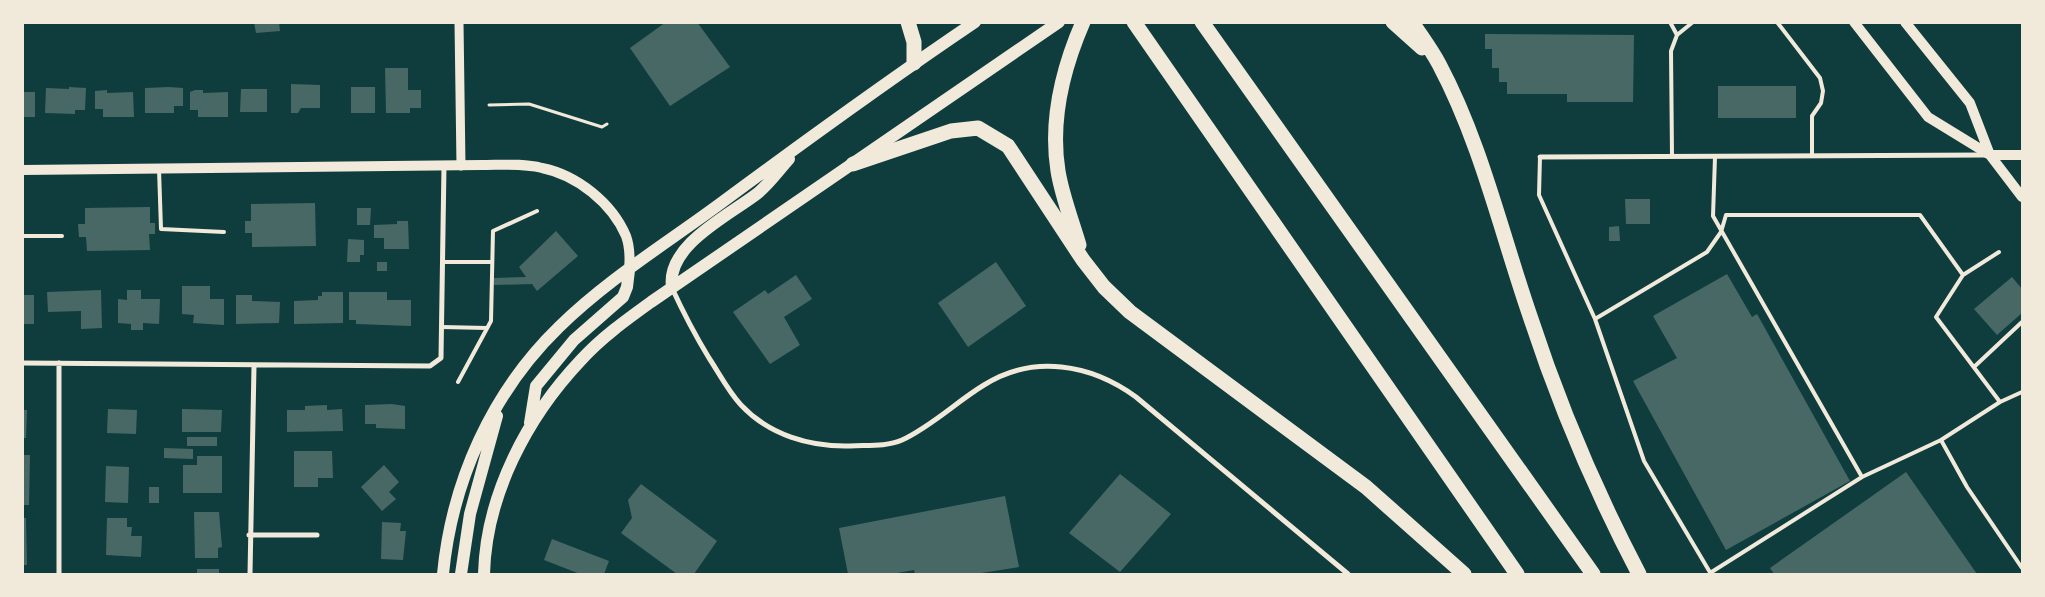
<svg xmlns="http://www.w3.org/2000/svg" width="2045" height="597" viewBox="0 0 2045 597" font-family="'DM Sans',sans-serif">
<rect width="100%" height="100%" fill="#0f3d3e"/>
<path fill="#486865" d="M 254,22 L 279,22 L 280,31 L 256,33 Z
M 666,22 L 697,22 L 730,67 L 670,106 L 630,48 Z
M 1485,34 L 1634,35 L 1633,102 L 1567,102 L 1567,94 L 1507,94 L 1507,82 L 1499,82 L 1499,68 L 1492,68 L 1492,49 L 1485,49 Z
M 385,68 L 408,68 L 408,90 L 421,90 L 421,108 L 410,108 L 410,113 L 386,113 Z
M 291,84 L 320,85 L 320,108 L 301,108 L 298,113 L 291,113 Z
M 1718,86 L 1796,86 L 1796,118 L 1718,118 Z
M 69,87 L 86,88 L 85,110 L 75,110 L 75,114 L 45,113 L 46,88 L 69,89 Z
M 169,87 L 183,88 L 183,106 L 174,106 L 174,113 L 145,113 L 145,88 Z
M 351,87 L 375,87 L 375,113 L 351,113 Z
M 241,89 L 267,89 L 267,112 L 240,112 Z
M 107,90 L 107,93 L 133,92 L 134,117 L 103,117 L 103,109 L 95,109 L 95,91 Z
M 195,90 L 203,90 L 203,93 L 228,92 L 228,117 L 198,117 L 198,110 L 190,110 L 190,92 Z
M 22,92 L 35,92 L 35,117 L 22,117 Z
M 1625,199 L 1650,199 L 1650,224 L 1626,224 Z
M 315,203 L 316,246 L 252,247 L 252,233 L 245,233 L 245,221 L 251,221 L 251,204 Z
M 150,207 L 150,223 L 155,223 L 155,234 L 149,234 L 150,250 L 87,251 L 86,237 L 79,237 L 78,224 L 85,224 L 85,208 Z
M 357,208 L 371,208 L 370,225 L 357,225 Z
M 397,221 L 408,221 L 409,249 L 384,249 L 384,238 L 374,238 L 374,225 L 397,224 Z
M 1619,226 L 1620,241 L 1609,241 L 1609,227 Z
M 556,231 L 578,256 L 537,291 L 532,284 L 494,285 L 494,278 L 526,277 L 519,267 Z
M 348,239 L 364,240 L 364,255 L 360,255 L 360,262 L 347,262 Z
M 377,262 L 387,262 L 387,271 L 377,271 Z
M 996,262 L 1026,306 L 968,347 L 938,303 Z
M 1727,274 L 1752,317 L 1757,314 L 1850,481 L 1726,550 L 1633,381 L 1677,358 L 1653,316 Z
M 796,275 L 812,299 L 784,317 L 800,345 L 770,364 L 733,312 L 765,290 L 768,294 Z
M 2012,277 L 2022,289 L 2022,313 L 1997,335 L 1974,309 Z
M 182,286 L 210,286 L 210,299 L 224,299 L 224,325 L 193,323 L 194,315 L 182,314 Z
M 101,290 L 102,328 L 81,329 L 81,311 L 48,312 L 47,292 Z
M 127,290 L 141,290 L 141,299 L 160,299 L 159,324 L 143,323 L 143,330 L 131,330 L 131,324 L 118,323 L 118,299 L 127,300 Z
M 322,292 L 343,292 L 343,323 L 294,324 L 294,301 L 318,300 L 318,296 L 322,296 Z
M 349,292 L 387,292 L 387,300 L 411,300 L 411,326 L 356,324 L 356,320 L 349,320 Z
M 22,295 L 34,295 L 34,324 L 22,324 Z
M 236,295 L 252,295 L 252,301 L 280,302 L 279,323 L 236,324 Z
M 392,404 L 405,406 L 405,429 L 376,428 L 376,424 L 365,424 L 365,405 Z
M 327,405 L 327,410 L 342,409 L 343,431 L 287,432 L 287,410 L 305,410 L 305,406 Z
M 108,409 L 137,410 L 136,434 L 107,433 Z
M 182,409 L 222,410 L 221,432 L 182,432 Z
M 22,410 L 27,410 L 26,438 L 22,438 Z
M 187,437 L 217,437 L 217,446 L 187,446 Z
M 164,448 L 193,449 L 193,459 L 164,458 Z
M 294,451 L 332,451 L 333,478 L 318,478 L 318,487 L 294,487 Z
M 22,455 L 30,455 L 29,505 L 22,505 Z
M 197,456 L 222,456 L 222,493 L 183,493 L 183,465 L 197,465 Z
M 384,465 L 399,482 L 389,492 L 396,499 L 382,511 L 361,487 Z
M 106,466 L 129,467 L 128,503 L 105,502 Z
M 1906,472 L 1977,574 L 1774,574 L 1770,568 Z
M 1120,474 L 1171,514 L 1120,572 L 1069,533 Z
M 641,484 L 717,541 L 694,574 L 677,574 L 621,533 L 632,518 L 628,500 Z
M 149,487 L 159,487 L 159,503 L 149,503 Z
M 1005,496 L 1019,567 L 975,574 L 915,574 L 914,570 L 892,574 L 848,574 L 839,528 Z
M 194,512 L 219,512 L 222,547 L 218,548 L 218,558 L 195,558 Z
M 22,518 L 26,518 L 27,565 L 22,565 Z
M 107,518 L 127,518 L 127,527 L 132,527 L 131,536 L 142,536 L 141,557 L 106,555 Z
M 382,522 L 401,523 L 400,531 L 406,531 L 403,560 L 381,559 Z
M 552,539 L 609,561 L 604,574 L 580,574 L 544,560 Z
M 197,569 L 219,569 L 219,574 L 197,574 Z"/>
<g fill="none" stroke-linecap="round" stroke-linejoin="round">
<path stroke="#f1e9da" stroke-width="3" d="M 489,105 L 529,104 L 602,127 L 607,124"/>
<path stroke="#f1e9da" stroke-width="4" d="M 1670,22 L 1677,35 L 1671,51 L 1672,156
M 1777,22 L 1820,78 L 1823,91 L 1821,103 L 1812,116 L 1812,156
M 1677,35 L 1693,22
M 1540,157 L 1539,195 L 1595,319 L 1644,461 L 1711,574
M 1715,157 L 1713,216 L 1862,477
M 159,169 L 161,229 L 224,232
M 22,236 L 62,236
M 1999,252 L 1963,275 L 1936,317 L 2000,402
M 443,262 L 492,262
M 1595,319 L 1707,252 L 1721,232 L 1726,215 L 1920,215 L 1963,275
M 442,327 L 487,328
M 1974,367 L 2022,322
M 458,382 L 491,321 L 493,231 L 537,211
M 1941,440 L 1967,487 L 2022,568
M 1710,573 L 1862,477 L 1941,440 L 2000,402 L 2022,392"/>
<path stroke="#f1e9da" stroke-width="5" d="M 1540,157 L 1985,155
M 672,288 C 683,312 695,335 709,358 C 719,373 728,391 741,405 C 769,435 810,447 850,446 C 867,445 886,447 902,440 C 932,426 956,402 984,385 C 1033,354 1091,364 1136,397 L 1348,574
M 22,363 L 430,366 L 441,358 L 444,166
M 249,535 L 317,535
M 59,574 L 59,363
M 250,574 L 254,366"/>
<path stroke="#f1e9da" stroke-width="9" d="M 459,22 L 461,166"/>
<path stroke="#f1e9da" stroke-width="10" d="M 1854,22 L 1928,117 L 1990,155
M 1905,22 L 1970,103 L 1990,155 L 2022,197
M 1990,155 L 2022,155
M 22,170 L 481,165 C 501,165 523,163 542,168 C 577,175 612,203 626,236 C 630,247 630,259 629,270"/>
<path stroke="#f1e9da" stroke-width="12" d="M 672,287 C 666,245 730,215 758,193 C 770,183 779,170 789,159
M 530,423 L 536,386 L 574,340 L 623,297 L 627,287 L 629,270
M 443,574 C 452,481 492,392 559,327 C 608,279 667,243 721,203 C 805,141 889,80 975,22
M 461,574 L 470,514 L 497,416
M 484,574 C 486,495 527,417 581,360 C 601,338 626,320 651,302 L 1059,22"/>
<path stroke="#f1e9da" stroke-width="15" d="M 908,22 L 914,42 L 914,63
M 1134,22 L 1517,574
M 1202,22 L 1593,574
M 1393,22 L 1422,48
M 1412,22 C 1421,36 1431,49 1439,64 C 1481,143 1501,232 1530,316 C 1559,405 1596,492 1639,574
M 853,164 L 951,131 L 978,128 L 1008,146 L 1083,260 L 1104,287 L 1130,312 L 1366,487 L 1464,574
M 1079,245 C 1072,221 1062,196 1058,171 C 1050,121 1063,68 1083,22"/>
</g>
<rect width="2045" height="597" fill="none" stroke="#f1e9da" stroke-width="48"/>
</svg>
